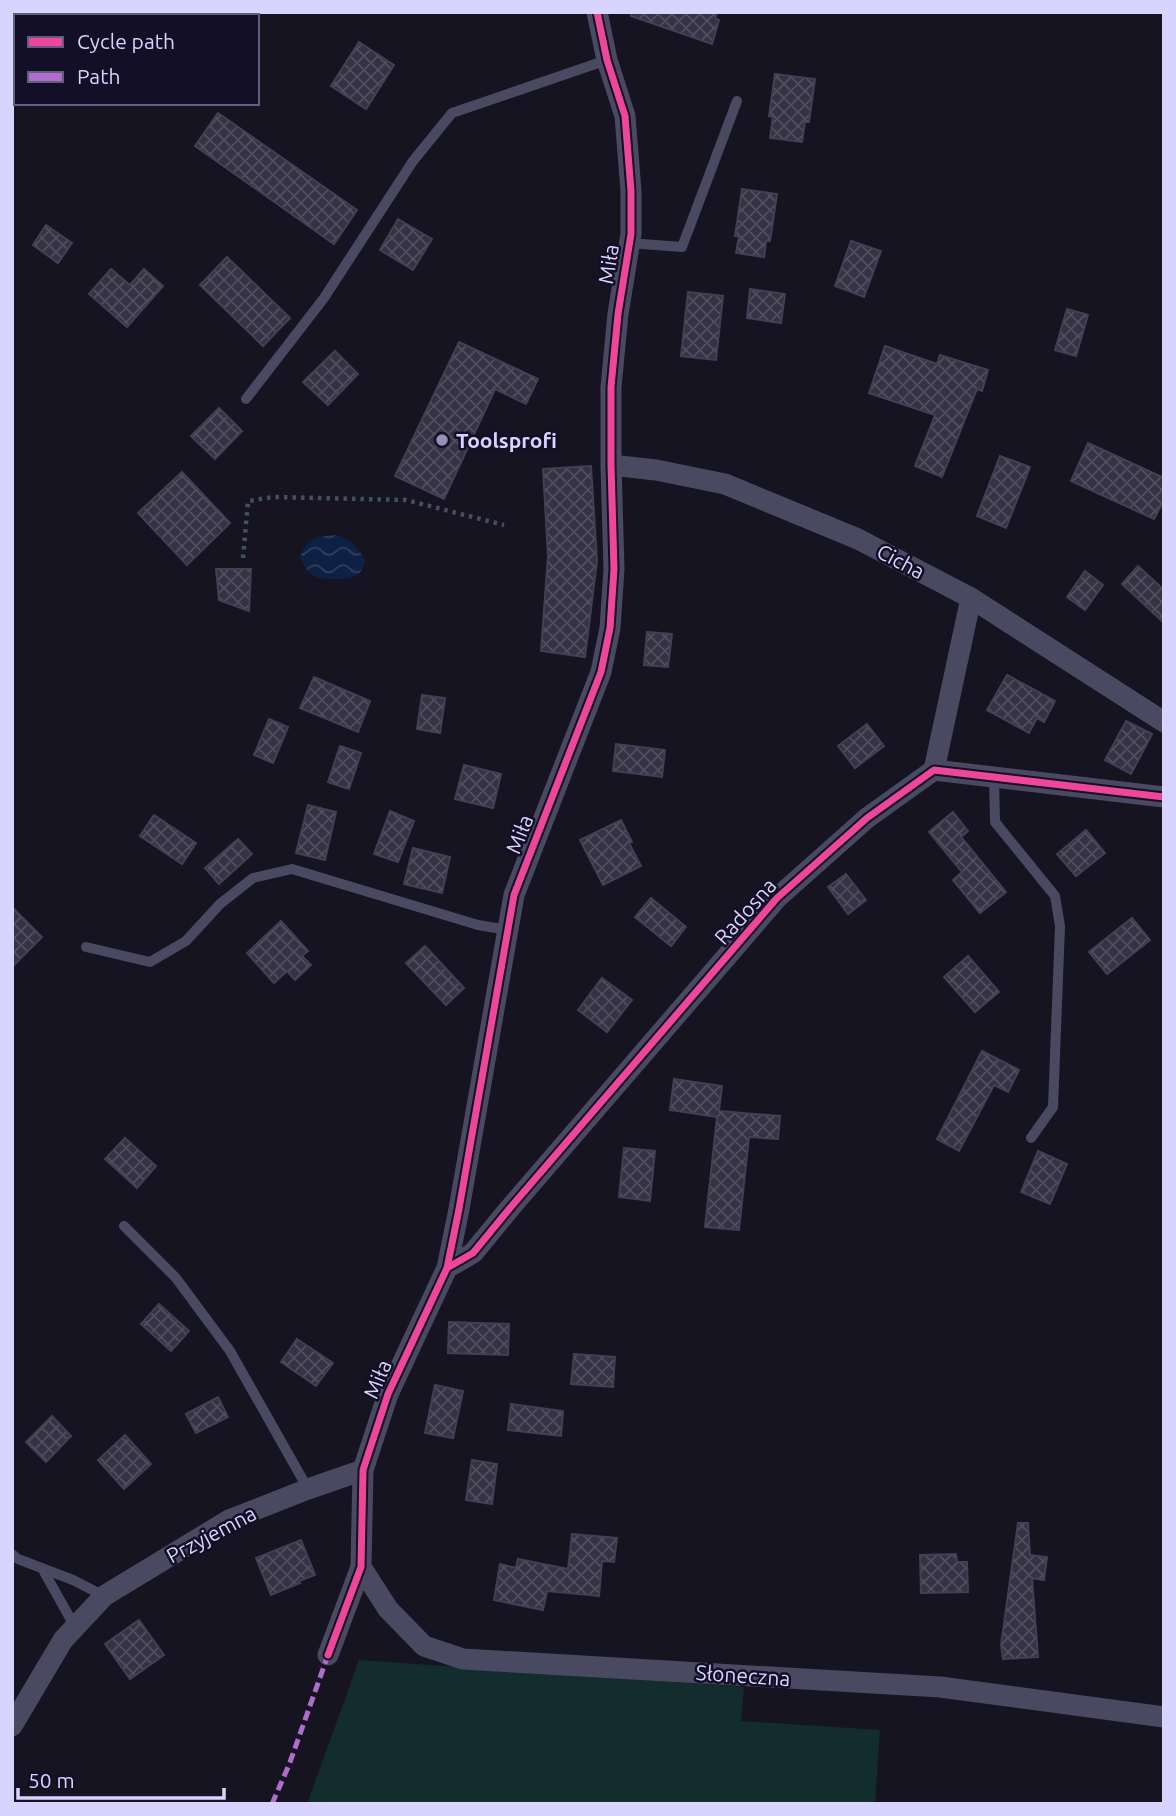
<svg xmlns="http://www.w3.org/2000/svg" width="1176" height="1816" viewBox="0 0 1176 1816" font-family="Ubuntu,sans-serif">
<defs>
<pattern id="water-waves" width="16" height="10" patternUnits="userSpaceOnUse" patternTransform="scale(1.75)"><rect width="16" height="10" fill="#0d2144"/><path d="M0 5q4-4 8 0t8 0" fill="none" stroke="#304060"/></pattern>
<pattern id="building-cross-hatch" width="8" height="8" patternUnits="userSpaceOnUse" patternTransform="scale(1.75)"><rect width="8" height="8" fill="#343243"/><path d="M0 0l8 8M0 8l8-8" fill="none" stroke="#514f5f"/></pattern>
</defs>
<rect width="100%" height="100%" fill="#161421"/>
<path fill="#132c2d" d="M 359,1660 L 744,1687 L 741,1721 L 880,1730 L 875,1804 L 307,1804 Z"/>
<path fill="url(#water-waves)" d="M 338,535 L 353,543 L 365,559 C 363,576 353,579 337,579 C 329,579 321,579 314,576 C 307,572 304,565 300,558 C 307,536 319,536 338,535 Z"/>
<path fill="url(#building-cross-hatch)" stroke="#433f54" stroke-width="2" d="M 631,12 L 717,12 L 715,18 L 719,20 L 712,44 L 631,16 Z
M 359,42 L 394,65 L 366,109 L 331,86 Z
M 775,74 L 815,79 L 809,122 L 805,122 L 802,142 L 770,138 L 773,117 L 769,116 Z
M 218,113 L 357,210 L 334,244 L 195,146 Z
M 742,189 L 777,194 L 770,241 L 766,241 L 764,257 L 736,253 L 739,236 L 735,236 Z
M 398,219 L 432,239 L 413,270 L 380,250 Z
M 46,225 L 72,243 L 58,263 L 33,245 Z
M 851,241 L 881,251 L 864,297 L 835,286 Z
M 227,257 L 290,318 L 263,346 L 200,285 Z
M 111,269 L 130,285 L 144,269 L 163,286 L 127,327 L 89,294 Z
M 750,289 L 785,294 L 781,323 L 747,318 Z
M 688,292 L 723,296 L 716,360 L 681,356 Z
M 1067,309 L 1088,315 L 1076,356 L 1055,350 Z
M 459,342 L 538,379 L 526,404 L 495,389 L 444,499 L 395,476 Z
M 885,346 L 937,364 L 940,355 L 988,370 L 982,391 L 977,389 L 942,477 L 915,466 L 935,415 L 869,393 Z
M 335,351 L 358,374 L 328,405 L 303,382 Z
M 219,408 L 242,431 L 215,459 L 191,436 Z
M 1088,443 L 1164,478 L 1164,500 L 1154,519 L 1071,481 Z
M 1000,456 L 1030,467 L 1006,528 L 977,516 Z
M 591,466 L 597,561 L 585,657 L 541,651 L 548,556 L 543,469 Z
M 182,472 L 230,523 L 187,565 L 138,513 Z
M 1138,566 L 1164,590 L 1164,623 L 1122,584 Z
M 216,569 L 251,569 L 249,611 L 219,600 Z
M 1085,571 L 1103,585 L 1085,610 L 1067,597 Z
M 647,632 L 672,634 L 668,667 L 644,665 Z
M 1007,675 L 1055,701 L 1044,722 L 1037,718 L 1029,733 L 987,710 Z
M 314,677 L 370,701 L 358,732 L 300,708 Z
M 422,695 L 445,698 L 440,733 L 417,729 Z
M 269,719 L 288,727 L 273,763 L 254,755 Z
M 1126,721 L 1152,734 L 1131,774 L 1105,760 Z
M 867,724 L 884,746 L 855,768 L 838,746 Z
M 616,744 L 665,750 L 662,777 L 613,771 Z
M 340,746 L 361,753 L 349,789 L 328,782 Z
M 464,765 L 501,774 L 493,808 L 455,799 Z
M 308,805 L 336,812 L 325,860 L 296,853 Z
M 390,811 L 414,821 L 398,862 L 374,854 Z
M 953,812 L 968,831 L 961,837 L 1006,892 L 980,913 L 953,880 L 962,872 L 929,832 Z
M 154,815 L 196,843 L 182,864 L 140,836 Z
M 621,820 L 632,842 L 629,843 L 641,866 L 603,885 L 580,840 Z
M 1086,830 L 1105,853 L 1076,876 L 1057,854 Z
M 238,839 L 252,854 L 219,884 L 205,868 Z
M 413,848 L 450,857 L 442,893 L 404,884 Z
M 846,874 L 866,900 L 848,914 L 828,887 Z
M 651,898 L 686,927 L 671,946 L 635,917 Z
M 12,907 L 42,937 L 12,967 Z
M 1132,918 L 1150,940 L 1107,974 L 1089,952 Z
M 281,921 L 308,951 L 302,956 L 311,965 L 295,980 L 287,971 L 274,983 L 247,953 Z
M 425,946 L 464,988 L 446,1005 L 406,963 Z
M 968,956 L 999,992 L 975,1012 L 944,977 Z
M 602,978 L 632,1000 L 607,1032 L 578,1010 Z
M 982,1051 L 1019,1070 L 1008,1092 L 994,1085 L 959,1151 L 937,1139 Z
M 674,1079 L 722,1086 L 719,1111 L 780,1116 L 778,1139 L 749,1137 L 739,1230 L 705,1227 L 717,1117 L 670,1110 Z
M 125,1138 L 156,1166 L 137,1188 L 105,1159 Z
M 624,1148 L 655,1151 L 650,1201 L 619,1197 Z
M 1038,1151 L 1067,1164 L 1050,1204 L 1021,1192 Z
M 159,1304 L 189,1331 L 171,1351 L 141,1324 Z
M 449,1322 L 509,1324 L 508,1355 L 448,1353 Z
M 297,1339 L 333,1363 L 316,1386 L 281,1362 Z
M 574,1354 L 615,1357 L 613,1387 L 571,1384 Z
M 435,1385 L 463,1391 L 453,1438 L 425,1433 Z
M 218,1397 L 228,1417 L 196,1433 L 186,1414 Z
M 511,1404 L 563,1411 L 561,1436 L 508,1430 Z
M 52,1416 L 71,1436 L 46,1462 L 26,1442 Z
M 125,1435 L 151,1464 L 124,1489 L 98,1460 Z
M 472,1460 L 497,1464 L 492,1504 L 466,1500 Z
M 1018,1523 L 1028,1523 L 1030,1555 L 1047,1557 L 1044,1580 L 1032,1578 L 1038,1657 L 1003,1659 L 1001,1645 Z
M 572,1534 L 617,1538 L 614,1562 L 602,1561 L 599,1596 L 547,1591 L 543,1610 L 494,1600 L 500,1564 L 516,1568 L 518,1559 L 568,1569 Z
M 301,1540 L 315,1575 L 299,1581 L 300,1583 L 271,1595 L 256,1558 Z
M 956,1554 L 957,1562 L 967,1562 L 968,1592 L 921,1593 L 920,1555 Z
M 139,1620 L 164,1655 L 130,1679 L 105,1644 Z"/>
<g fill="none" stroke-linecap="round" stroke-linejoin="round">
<path stroke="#44505f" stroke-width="4.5" stroke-dasharray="3.5 5" stroke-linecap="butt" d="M 243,558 L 248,501 L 274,497 L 406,500 L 504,525"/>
<path stroke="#4a4962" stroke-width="10" d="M 629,243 L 682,247 L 737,101
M 246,399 L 324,298 L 413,161 L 452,113 L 607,60
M 994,777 L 995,822 L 1055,896 L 1060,926 L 1053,1107 L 1031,1138
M 86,947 L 150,962 L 186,941 L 220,904 L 253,878 L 292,869 L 478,925 L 508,930
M 124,1226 L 176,1278 L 230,1351 L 308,1489
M 12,1554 L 18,1559 L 73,1580 L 104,1596
M 42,1568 L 75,1627"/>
<path stroke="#4a4962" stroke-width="21" d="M 611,465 L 656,470 L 725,484 L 858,539 L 971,598 L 1164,722
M 934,770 L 971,598
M 447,1268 L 473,1253 L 510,1208 L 777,898 L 867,818 L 934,770 L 1164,797
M 361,1567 L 388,1609 L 424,1646 L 463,1659 L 940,1687 L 1164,1717
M 328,1655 L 361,1567 L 363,1470 L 388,1394 L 447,1268 L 459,1209 L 514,895 L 601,672 L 610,628 L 614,569 L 611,465 L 611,387 L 618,314 L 631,234 L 631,191 L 625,116 L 607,60 L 597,12
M 12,1726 L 63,1640 L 104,1596 L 229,1520 L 308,1489 L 363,1470"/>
<path stroke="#b06ccc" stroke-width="5" stroke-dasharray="10 5" stroke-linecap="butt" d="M 272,1804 L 289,1765 L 328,1655"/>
<g stroke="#130f26" stroke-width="11">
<path id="cycleway" d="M 447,1268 L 473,1253 L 510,1208 L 777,898 L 867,818 L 934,770 L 1164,797
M 328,1655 L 361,1567 L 363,1470 L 388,1394 L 447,1268 L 459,1209 L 514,895 L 601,672 L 610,628 L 614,569 L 611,465 L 611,387 L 618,314 L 631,234 L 631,191 L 625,116 L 607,60 L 597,12"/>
</g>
<use href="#cycleway" stroke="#ed469a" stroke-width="7"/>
</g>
<circle fill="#9591b1" stroke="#130f26" stroke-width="2.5" cx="442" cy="440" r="7"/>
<g text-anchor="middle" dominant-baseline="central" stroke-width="5" stroke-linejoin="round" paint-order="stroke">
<g font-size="21" fill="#d9d4ff" stroke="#130f26">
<text transform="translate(608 264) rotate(-81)">Miła</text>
<text transform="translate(901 561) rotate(28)">Cicha</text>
<text transform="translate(519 834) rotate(-68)">Miła</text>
<text transform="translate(745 911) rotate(-48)">Radosna</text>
<text transform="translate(377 1379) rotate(-67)">Miła</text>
<text transform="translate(211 1534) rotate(-28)">Przyjemna</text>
<text transform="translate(743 1675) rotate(4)">Słoneczna</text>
</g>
<g font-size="21" font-weight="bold" fill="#d9d4ff" stroke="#130f26" text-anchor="start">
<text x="456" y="440">Toolsprofi</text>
</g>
</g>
<rect width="1176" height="1816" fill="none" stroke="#d9d4ff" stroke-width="28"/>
<rect x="14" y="14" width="245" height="91" fill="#130f26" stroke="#625e7d" stroke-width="2"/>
<rect x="28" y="37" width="35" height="10" fill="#ed469a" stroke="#625e7d" stroke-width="2"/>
<text x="77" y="49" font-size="21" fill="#d9d4ff">Cycle path</text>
<rect x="28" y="72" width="35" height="10" fill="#b06ccc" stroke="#625e7d" stroke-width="2"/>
<text x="77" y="84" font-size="21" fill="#d9d4ff">Path</text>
<path d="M18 1788v10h206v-10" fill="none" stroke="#d9d4ff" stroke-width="3.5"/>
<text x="28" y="1788" font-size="21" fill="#d9d4ff" stroke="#130f26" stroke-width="5" paint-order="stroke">50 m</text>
</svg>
